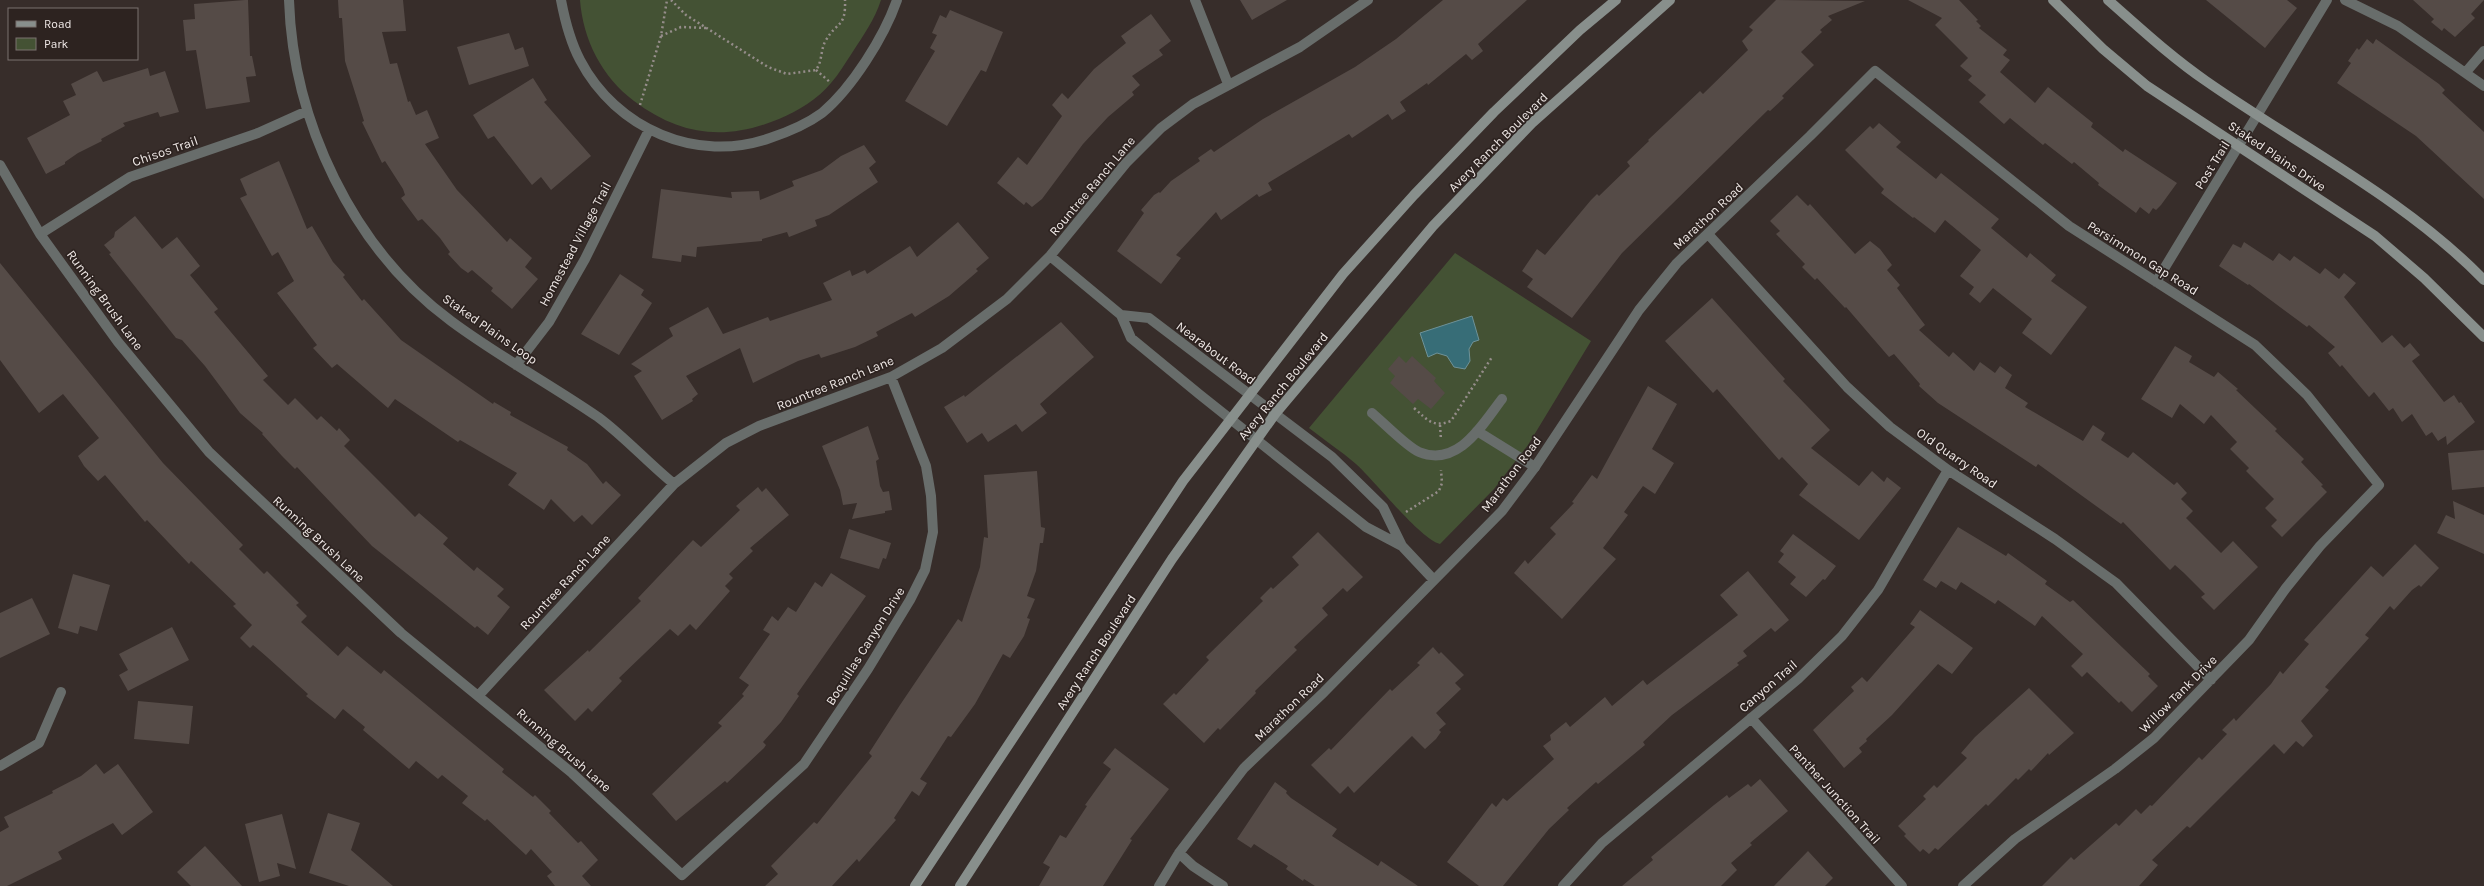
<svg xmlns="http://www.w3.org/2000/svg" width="2484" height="886" viewBox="0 0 2484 886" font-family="Karla,sans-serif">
<rect width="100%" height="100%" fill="#372d2a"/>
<path fill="#445234" d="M 580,0 L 881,0 C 875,19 863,36 852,53 C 845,63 839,74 831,83 C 818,99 798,111 779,119 C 725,141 681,136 634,101 C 602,77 583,40 580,0 Z
M 1455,253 L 1591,341 L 1528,445 L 1494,489 L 1440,544 C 1420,539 1375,481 1356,464 C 1341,451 1324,440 1309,428 Z"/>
<path fill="#376d77" stroke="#6e9298" d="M 1472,316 L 1479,340 L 1473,342 L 1469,349 L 1470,361 L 1465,369 L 1454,367 L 1447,356 L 1437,353 L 1428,357 L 1420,333 Z"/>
<path fill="#554b47" d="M 245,0 L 248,0 L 250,56 L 252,56 L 256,76 L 246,77 L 250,102 L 206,109 L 196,50 L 186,51 L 183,20 L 195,19 L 194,4 Z
M 338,0 L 403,0 L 406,31 L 382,32 L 390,64 L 397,63 L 408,102 L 410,101 L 416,115 L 427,110 L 439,138 L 425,144 L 457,190 L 507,242 L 510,238 L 532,258 L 525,267 L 538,279 L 512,309 L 491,291 L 493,288 L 472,270 L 468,273 L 461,268 L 448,254 L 450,252 L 440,238 L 422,219 L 418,221 L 401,198 L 405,195 L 403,189 L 385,161 L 382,163 L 362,122 L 364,121 L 345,61 L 342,18 L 339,18 Z
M 1240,0 L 1287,0 L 1252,20 Z
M 1443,0 L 1527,0 L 1478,44 L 1483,51 L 1472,60 L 1466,54 L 1428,85 L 1427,83 L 1400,102 L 1406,111 L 1392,120 L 1388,114 L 1352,138 L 1349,134 L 1268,183 L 1272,190 L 1259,197 L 1257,194 L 1221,220 L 1216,212 L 1176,255 L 1181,258 L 1161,284 L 1117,251 L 1144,213 L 1141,210 L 1154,195 L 1159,192 L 1160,193 L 1171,181 L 1200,161 L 1198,158 L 1211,149 L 1214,152 L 1263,119 L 1355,67 L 1396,39 Z
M 1776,0 L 1865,1 L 1828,16 L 1832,20 L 1820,30 L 1822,32 L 1801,52 L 1814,65 L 1782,96 L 1784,98 L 1770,111 L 1768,110 L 1622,253 L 1572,318 L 1527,287 L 1533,279 L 1522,271 L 1537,249 L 1545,255 L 1591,200 L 1597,194 L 1599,196 L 1630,166 L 1627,162 L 1649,141 L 1648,140 L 1700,91 L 1703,94 L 1748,50 L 1742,41 L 1753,30 L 1749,27 Z
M 1908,0 L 1959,0 L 1978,20 L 1976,21 L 1981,26 L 1979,28 L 2007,50 L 2003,55 L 2010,60 L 2000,72 L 2035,103 L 2048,87 L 2093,123 L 2091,127 L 2123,152 L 2125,149 L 2177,183 L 2161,205 L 2156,210 L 2153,208 L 2149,214 L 2140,207 L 2136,213 L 2098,185 L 2099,183 L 2074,162 L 2072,164 L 2045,143 L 2043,145 L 2010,118 L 2004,124 L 1979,102 L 1986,95 L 1968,80 L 1972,76 L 1960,66 L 1968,58 L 1935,25 L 1942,18 Z
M 2206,0 L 2287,0 L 2297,8 L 2265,48 Z
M 2413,0 L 2484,0 L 2471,14 L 2475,18 L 2455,37 L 2444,28 L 2442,31 L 2431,22 L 2434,19 Z
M 950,10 L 1003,32 L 986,72 L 981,70 L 947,126 L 905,101 L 935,51 L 930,48 L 937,35 L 932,33 L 940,15 L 946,18 Z
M 1151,14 L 1171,41 L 1159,50 L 1163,55 L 1132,76 L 1140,85 L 1132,92 L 1134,95 L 1108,117 L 1083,144 L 1042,199 L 1032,207 L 1026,202 L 1024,205 L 997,183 L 1018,157 L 1027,165 L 1062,116 L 1052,105 L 1062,93 L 1068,99 L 1094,69 L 1126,43 L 1121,36 Z
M 509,33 L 515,50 L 523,47 L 529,66 L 469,85 L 457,47 Z
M 2367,39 L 2373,44 L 2376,39 L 2439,84 L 2445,90 L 2442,93 L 2484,132 L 2484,199 L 2416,136 L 2337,83 L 2351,63 L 2348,61 L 2357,48 L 2359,50 Z
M 148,68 L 150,76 L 165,71 L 179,112 L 160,117 L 158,112 L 123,123 L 125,126 L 101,139 L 102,141 L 78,153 L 65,162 L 65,164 L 46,174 L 27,138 L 70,115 L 63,101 L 76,95 L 71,84 L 97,71 L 103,82 Z
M 533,78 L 547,100 L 544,102 L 591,156 L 551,190 L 541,177 L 532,185 L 494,136 L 488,139 L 473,115 Z
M 1879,123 L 1901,142 L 1896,147 L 1936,179 L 1941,173 L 1999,219 L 1991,228 L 2027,258 L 2030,253 L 2042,263 L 2056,275 L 2051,281 L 2087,307 L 2051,355 L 2022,333 L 2032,319 L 1993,288 L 1980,303 L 1969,294 L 1974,287 L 1960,276 L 1981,250 L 1945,220 L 1935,233 L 1914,217 L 1913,218 L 1881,193 L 1884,189 L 1845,150 L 1870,126 L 1873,129 Z
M 864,145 L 876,162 L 869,168 L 878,182 L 829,215 L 815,220 L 817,226 L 789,237 L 787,232 L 762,239 L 762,241 L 697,247 L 696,257 L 682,255 L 681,262 L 652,258 L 661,189 L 732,198 L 731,192 L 759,191 L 760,200 L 794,186 L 792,181 L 822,170 L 841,156 Z
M 279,161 L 307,229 L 312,226 L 333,262 L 345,275 L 343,277 L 362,301 L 364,299 L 401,340 L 493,404 L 494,402 L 511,412 L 510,415 L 568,447 L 567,450 L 587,464 L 603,484 L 606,481 L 621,495 L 592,525 L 582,515 L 574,522 L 551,499 L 544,510 L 508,485 L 517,473 L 460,440 L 458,442 L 395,399 L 388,408 L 337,364 L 332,368 L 313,348 L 317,345 L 277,293 L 294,281 L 278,252 L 272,256 L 240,198 L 247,195 L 240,179 Z
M 1797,195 L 1808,206 L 1810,204 L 1855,254 L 1870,241 L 1880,249 L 1892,265 L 1887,270 L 1900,285 L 1897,288 L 1925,325 L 1919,330 L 1949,357 L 1953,352 L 1974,371 L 1980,362 L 1995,373 L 2000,366 L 2012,375 L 2005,388 L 2028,403 L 2025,407 L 2083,441 L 2093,425 L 2105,433 L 2101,440 L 2128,458 L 2133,452 L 2174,485 L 2177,482 L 2187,493 L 2181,499 L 2193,511 L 2186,518 L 2221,553 L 2233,541 L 2258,567 L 2214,610 L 2201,597 L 2205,594 L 2184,573 L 2175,565 L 2170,570 L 2123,522 L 2121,524 L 2038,464 L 2036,467 L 1938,403 L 1919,386 L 1920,384 L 1894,354 L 1889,357 L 1846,307 L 1845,308 L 1817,278 L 1815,280 L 1802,267 L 1805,264 L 1776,234 L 1780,231 L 1770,221 Z
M 135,216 L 162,249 L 177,237 L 200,266 L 190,275 L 218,309 L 214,312 L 268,376 L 263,380 L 288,405 L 295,398 L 317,420 L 321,416 L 337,431 L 339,428 L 350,440 L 344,446 L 415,517 L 419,513 L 448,538 L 443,544 L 474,571 L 477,567 L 504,589 L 497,596 L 510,607 L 488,635 L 477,626 L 475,628 L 372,546 L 297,467 L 295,469 L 282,456 L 262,434 L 263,433 L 240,413 L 205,366 L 182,340 L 176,338 L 109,254 L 111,253 L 104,245 L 114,237 L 115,232 Z
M 958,222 L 989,258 L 976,269 L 978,271 L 949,296 L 915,317 L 912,313 L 876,332 L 878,336 L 855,347 L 821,358 L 819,354 L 798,361 L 753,383 L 740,348 L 686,376 L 698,394 L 692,399 L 693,401 L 662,420 L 634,376 L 642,371 L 631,364 L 673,336 L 669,328 L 708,307 L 723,334 L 768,317 L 770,321 L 832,300 L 823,283 L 850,270 L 852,276 L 865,270 L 867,274 L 910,246 L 917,257 Z
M 2244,242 L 2273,261 L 2279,253 L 2290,261 L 2294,256 L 2320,274 L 2325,268 L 2339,279 L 2344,273 L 2356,283 L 2344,297 L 2382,343 L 2392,335 L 2404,348 L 2410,343 L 2420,355 L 2412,361 L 2444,402 L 2454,395 L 2459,403 L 2461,402 L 2475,422 L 2447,445 L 2446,436 L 2438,441 L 2432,432 L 2426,436 L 2412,414 L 2402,422 L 2393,408 L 2389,411 L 2374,392 L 2369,397 L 2342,365 L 2340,367 L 2328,353 L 2335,347 L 2309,325 L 2307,327 L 2249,284 L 2248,285 L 2219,266 L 2233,244 L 2241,248 Z
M 0,263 L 163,463 L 243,545 L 239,549 L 264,574 L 267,571 L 299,603 L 296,605 L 307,616 L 301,622 L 338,656 L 347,646 L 381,674 L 384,670 L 504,769 L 502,772 L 533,797 L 535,795 L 551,811 L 549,813 L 578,843 L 581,841 L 598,860 L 582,876 L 591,886 L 555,886 L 547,876 L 552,872 L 531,849 L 526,855 L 487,819 L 485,821 L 462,803 L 468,796 L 442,775 L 438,779 L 416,761 L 409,769 L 363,730 L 365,727 L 343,709 L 335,719 L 306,696 L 308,694 L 267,657 L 253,645 L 250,648 L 240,638 L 252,625 L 233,606 L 236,604 L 191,561 L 189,564 L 147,520 L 145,522 L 105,475 L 98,481 L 84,466 L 78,456 L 99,438 L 63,394 L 39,413 L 0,360 Z
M 620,274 L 644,290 L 641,295 L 652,303 L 619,355 L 581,334 Z
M 1712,298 L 1785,379 L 1783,381 L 1830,430 L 1811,448 L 1859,486 L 1872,471 L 1884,482 L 1887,477 L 1901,488 L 1859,540 L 1799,495 L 1808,484 L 1782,457 L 1779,460 L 1717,389 L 1713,393 L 1665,341 Z
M 1061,322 L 1094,357 L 1040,404 L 1047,413 L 1022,432 L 1016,424 L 988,442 L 982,433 L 967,443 L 944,407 L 964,395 L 965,397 Z
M 2175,346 L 2192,356 L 2189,362 L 2214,377 L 2218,372 L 2238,389 L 2236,390 L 2277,429 L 2275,431 L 2304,459 L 2301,462 L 2323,485 L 2321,486 L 2327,492 L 2282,537 L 2271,526 L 2277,520 L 2265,508 L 2274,499 L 2246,471 L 2249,468 L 2230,449 L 2237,442 L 2211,415 L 2204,424 L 2180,404 L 2172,418 L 2141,399 Z
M 1399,356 L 1406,363 L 1412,356 L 1436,378 L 1434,381 L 1445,393 L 1431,409 L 1418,399 L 1413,404 L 1390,383 L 1395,376 L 1388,369 Z
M 1648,386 L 1677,404 L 1652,449 L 1674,463 L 1655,494 L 1643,486 L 1624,512 L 1628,515 L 1603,548 L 1616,559 L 1562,619 L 1514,573 L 1525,560 L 1528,564 L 1556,534 L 1550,528 L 1574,503 L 1572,502 L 1592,475 L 1597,479 Z
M 868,426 L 879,459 L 876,461 L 880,486 L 883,492 L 889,491 L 892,510 L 885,511 L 885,513 L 852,519 L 857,503 L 843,505 L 840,490 L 822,446 Z
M 2484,450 L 2484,487 L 2452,490 L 2448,453 Z
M 1037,471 L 1041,527 L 1045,528 L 1043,543 L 1040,543 L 1036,571 L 1027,596 L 1035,599 L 1027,618 L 1030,619 L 1024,636 L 1010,658 L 1003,654 L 975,704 L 951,737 L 948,736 L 930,764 L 920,779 L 927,783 L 919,796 L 912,791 L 894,818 L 896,820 L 859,862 L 857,859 L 832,886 L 765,886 L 778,874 L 771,866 L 814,822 L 817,824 L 872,756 L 869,753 L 900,705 L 958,619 L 962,622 L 980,567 L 984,537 L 988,538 L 984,475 Z
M 758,487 L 762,492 L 766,488 L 789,515 L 750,548 L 753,551 L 729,574 L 733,578 L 725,586 L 730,591 L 696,630 L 690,624 L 678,636 L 670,629 L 619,678 L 622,681 L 592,712 L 588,708 L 575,721 L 544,690 L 588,650 L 589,652 L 641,601 L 638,598 L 693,540 L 701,547 L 740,510 L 736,506 Z
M 2453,501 L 2484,515 L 2484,554 L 2437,533 L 2446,515 L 2455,519 Z
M 1958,527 L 2006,556 L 2008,553 L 2047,581 L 2045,584 L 2070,602 L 2073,600 L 2150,674 L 2148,676 L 2158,686 L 2132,712 L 2121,701 L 2119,703 L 2087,672 L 2082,677 L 2071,666 L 2083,654 L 2042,616 L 2035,626 L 1998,600 L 1995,604 L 1961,582 L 1956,590 L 1941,581 L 1936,588 L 1923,580 Z
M 849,529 L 891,543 L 886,559 L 883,558 L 879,569 L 840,558 Z
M 1318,532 L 1363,577 L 1347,592 L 1343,588 L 1322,608 L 1328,615 L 1294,647 L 1297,650 L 1255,691 L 1256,693 L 1220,730 L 1218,728 L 1204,743 L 1163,704 L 1174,693 L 1176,695 L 1209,660 L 1206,657 L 1263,601 L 1260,598 L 1271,587 L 1273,589 L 1299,565 L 1292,557 Z
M 1793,534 L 1836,566 L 1825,580 L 1823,579 L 1806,597 L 1790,584 L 1796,577 L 1778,562 L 1784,554 L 1780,551 Z
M 2415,544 L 2439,568 L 2421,587 L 2419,585 L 2412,590 L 2394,610 L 2390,606 L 2365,635 L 2369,638 L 2325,687 L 2329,690 L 2301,721 L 2313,736 L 2303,747 L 2296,741 L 2284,754 L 2274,744 L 2190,828 L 2187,826 L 2152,860 L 2158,865 L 2139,886 L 2042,886 L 2071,857 L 2074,860 L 2116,823 L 2119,826 L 2136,809 L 2141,814 L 2150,805 L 2152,806 L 2199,757 L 2202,760 L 2227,734 L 2222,730 L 2234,718 L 2236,721 L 2271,684 L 2280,671 L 2283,674 L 2309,644 L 2304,640 L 2371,566 L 2383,577 Z
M 1748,571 L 1789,620 L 1775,632 L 1771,628 L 1743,651 L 1747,656 L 1737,663 L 1739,665 L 1672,715 L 1643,742 L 1645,745 L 1598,784 L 1596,782 L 1567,808 L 1569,810 L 1549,829 L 1503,886 L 1479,886 L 1447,862 L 1492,803 L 1496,807 L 1503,798 L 1507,801 L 1554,759 L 1543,746 L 1551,740 L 1550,735 L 1566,722 L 1570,727 L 1605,697 L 1612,706 L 1643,680 L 1647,685 L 1738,615 L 1720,595 Z
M 831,573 L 866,596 L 797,694 L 799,696 L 781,722 L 763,742 L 766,745 L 764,748 L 727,783 L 725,781 L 676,821 L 652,794 L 722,726 L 718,723 L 744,696 L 742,694 L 749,685 L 739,678 L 770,634 L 763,630 L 772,616 L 778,621 L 788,607 L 796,612 L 815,582 L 822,587 Z
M 73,574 L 110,585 L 97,631 L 80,626 L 78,634 L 58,628 Z
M 32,598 L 50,634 L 0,658 L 0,613 Z
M 1920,610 L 1973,648 L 1952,674 L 1938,664 L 1892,715 L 1866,739 L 1867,741 L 1859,748 L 1862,752 L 1844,768 L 1813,730 L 1854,691 L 1851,687 L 1862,677 L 1867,682 L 1915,627 L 1910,624 Z
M 172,627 L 189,660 L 128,691 L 119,675 L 128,670 L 119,654 Z
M 1433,647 L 1439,654 L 1441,652 L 1464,675 L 1455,683 L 1461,689 L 1436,713 L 1446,724 L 1439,730 L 1441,732 L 1436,739 L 1425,749 L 1412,736 L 1354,793 L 1348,786 L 1340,794 L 1311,765 L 1329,748 L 1331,750 L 1390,689 L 1392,691 L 1420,665 L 1417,663 Z
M 2029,688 L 2074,733 L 2049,755 L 2048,753 L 2031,771 L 2029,769 L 2018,780 L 2016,778 L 1988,806 L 1986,804 L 1938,850 L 1935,848 L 1929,854 L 1923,849 L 1920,852 L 1904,836 L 1906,834 L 1898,826 L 1926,799 L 1923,796 L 1934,785 L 1937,788 L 1967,758 L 1961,753 L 1975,737 Z
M 138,701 L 193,706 L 189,744 L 134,739 Z
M 1115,748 L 1169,789 L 1130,839 L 1132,840 L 1103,886 L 1039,886 L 1050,867 L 1043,863 L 1060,835 L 1066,838 L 1087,806 L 1085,805 L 1111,769 L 1103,763 Z
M 96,764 L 104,774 L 118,764 L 153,812 L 122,835 L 113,823 L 58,852 L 62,859 L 7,886 L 0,886 L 0,832 L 9,827 L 4,817 L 53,793 L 52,791 L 81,776 Z
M 1760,779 L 1788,811 L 1750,843 L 1752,845 L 1731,863 L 1737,870 L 1721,886 L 1622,886 L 1653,860 L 1651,857 L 1714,805 L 1727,795 L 1729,798 L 1748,784 L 1751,787 Z
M 1275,782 L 1287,791 L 1286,793 L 1291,798 L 1337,829 L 1332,836 L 1378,866 L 1381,861 L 1418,886 L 1315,886 L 1304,879 L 1303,881 L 1286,869 L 1288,866 L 1254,844 L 1251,848 L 1237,839 Z
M 328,813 L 360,823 L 351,850 L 393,886 L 349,886 L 309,873 Z
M 282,814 L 296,869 L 277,863 L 280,876 L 259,882 L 245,824 Z
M 205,846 L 242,886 L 191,886 L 177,872 Z
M 1808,851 L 1833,878 L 1825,886 L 1774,886 Z"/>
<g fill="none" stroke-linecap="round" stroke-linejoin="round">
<path stroke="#958d8a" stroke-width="2.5" stroke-dasharray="2 3" stroke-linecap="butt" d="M 671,0 L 686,15 L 768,67 L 787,74 L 816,70 C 823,60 820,50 826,40 C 837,21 846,28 845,0
M 661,36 L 681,27 L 706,28
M 816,70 L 831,83
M 640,105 L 661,36 L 667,0
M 1414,408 C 1428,420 1432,428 1451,421 L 1492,357
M 1440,425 L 1441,440
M 1406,512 L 1439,491 L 1442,483 L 1441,470"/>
<path stroke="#686d6b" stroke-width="10" d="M 1372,413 C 1384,423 1407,447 1419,452 C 1458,468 1482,425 1502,399
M 1477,431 L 1535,467"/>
<path stroke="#686d6b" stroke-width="10" d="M 289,0 C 293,121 352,248 451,321 C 498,356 550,384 598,417 C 625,437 648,463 674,484
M 561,0 C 565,21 570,41 580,60 C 616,129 697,164 770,138 C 788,132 807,124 822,113 C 852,88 884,37 897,0
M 1195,0 L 1228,84
M 2345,0 L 2398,26 L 2484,86
M 2466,72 L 2484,51
M 0,165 L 40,234 L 118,342 L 209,452 L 401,633 L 572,773 L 682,875 L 804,764 L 868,669 L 910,600 L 925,570 L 933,532 L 931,496 L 926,466 L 891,377
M 40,234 L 130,177 L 258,133 L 307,111
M 1708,234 L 1847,387 L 1890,427 L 1948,470 L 2055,539 L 2116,583 L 2211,680
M 1050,256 L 1121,315 L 1131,338 L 1199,394 L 1366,527 L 1402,546
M 2156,282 L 2327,0
M 1121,315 L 1149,318 L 1332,457 L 1383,507 L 1402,546 L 1433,579
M 516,365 L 549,322 L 585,259 L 649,130
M 479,695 L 674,484 L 726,443 L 759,426 L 891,377 L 942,348 L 1007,299 L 1050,256 L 1126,163 L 1161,128 L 1193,104 L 1300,47 L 1368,0
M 1751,718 L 1902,886
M 0,766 L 39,743 L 61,692
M 1179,853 L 1193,866 L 1223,886
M 1159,886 L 1179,853 L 1244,768 L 1324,692 L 1502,511 L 1535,467 L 1639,310 L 1677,263 L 1810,136 L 1875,71 L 2069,226 L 2255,345 L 2307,395 L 2379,485 L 2320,546 L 2286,588 L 2249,640 L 2154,738 L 2115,769 L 2015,839 L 1963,886
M 1563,886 L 1602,843 L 1798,679 L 1842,636 L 1878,590 L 1948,470"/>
<path stroke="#888f8c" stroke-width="10" d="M 2053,0 L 2103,49 L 2147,86 L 2375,236 L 2424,278 L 2484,337
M 2108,0 C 2140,28 2171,57 2206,81 C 2299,146 2404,198 2484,280
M 915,886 L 1183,481 L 1343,274 L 1414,195 L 1494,112 L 1580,30 L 1616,0
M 960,886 L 1172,559 L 1275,414 L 1433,226 L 1532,123 L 1670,0"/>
</g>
<g text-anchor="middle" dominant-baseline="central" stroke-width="3.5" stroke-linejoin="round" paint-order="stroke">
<g font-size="13" fill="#efe8e6" stroke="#2d2320">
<text transform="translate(1498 142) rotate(-45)">Avery Ranch Boulevard</text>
<text transform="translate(165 151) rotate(-19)">Chisos Trail</text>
<text transform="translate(2277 156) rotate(34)">Staked Plains Drive</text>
<text transform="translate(2212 165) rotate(-58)">Post Trail</text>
<text transform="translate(1092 186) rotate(-50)">Rountree Ranch Lane</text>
<text transform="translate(1708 216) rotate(-43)">Marathon Road</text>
<text transform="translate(575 244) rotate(-62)">Homestead Village Trail</text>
<text transform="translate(2143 258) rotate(32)">Persimmon Gap Road</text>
<text transform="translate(105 300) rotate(54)">Running Brush Lane</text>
<text transform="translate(490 329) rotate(35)">Staked Plains Loop</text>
<text transform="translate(1216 353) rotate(37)">Nearabout Road</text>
<text transform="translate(835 383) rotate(-22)">Rountree Ranch Lane</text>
<text transform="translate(1283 386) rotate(-51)">Avery Ranch Boulevard</text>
<text transform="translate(1957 458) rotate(35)">Old Quarry Road</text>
<text transform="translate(1511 474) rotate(-53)">Marathon Road</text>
<text transform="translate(319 539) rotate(43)">Running Brush Lane</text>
<text transform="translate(565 582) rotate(-47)">Rountree Ranch Lane</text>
<text transform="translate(865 646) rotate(-58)">Boquillas Canyon Drive</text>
<text transform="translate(1096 652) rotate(-57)">Avery Ranch Boulevard</text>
<text transform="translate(1768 686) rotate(-41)">Canyon Trail</text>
<text transform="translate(2178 694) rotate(-45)">Willow Tank Drive</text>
<text transform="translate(1289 707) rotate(-44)">Marathon Road</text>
<text transform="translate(564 750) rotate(41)">Running Brush Lane</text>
<text transform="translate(1835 794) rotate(48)">Panther Junction Trail</text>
</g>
</g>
<rect x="8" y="8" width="130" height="52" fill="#2d2320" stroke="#7b726f"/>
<rect x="16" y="21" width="20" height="6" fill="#888f8c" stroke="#7b726f"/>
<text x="44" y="28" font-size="12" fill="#efe8e6">Road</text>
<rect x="16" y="38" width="20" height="12" fill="#445234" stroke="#7b726f"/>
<text x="44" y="48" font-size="12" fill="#efe8e6">Park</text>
</svg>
